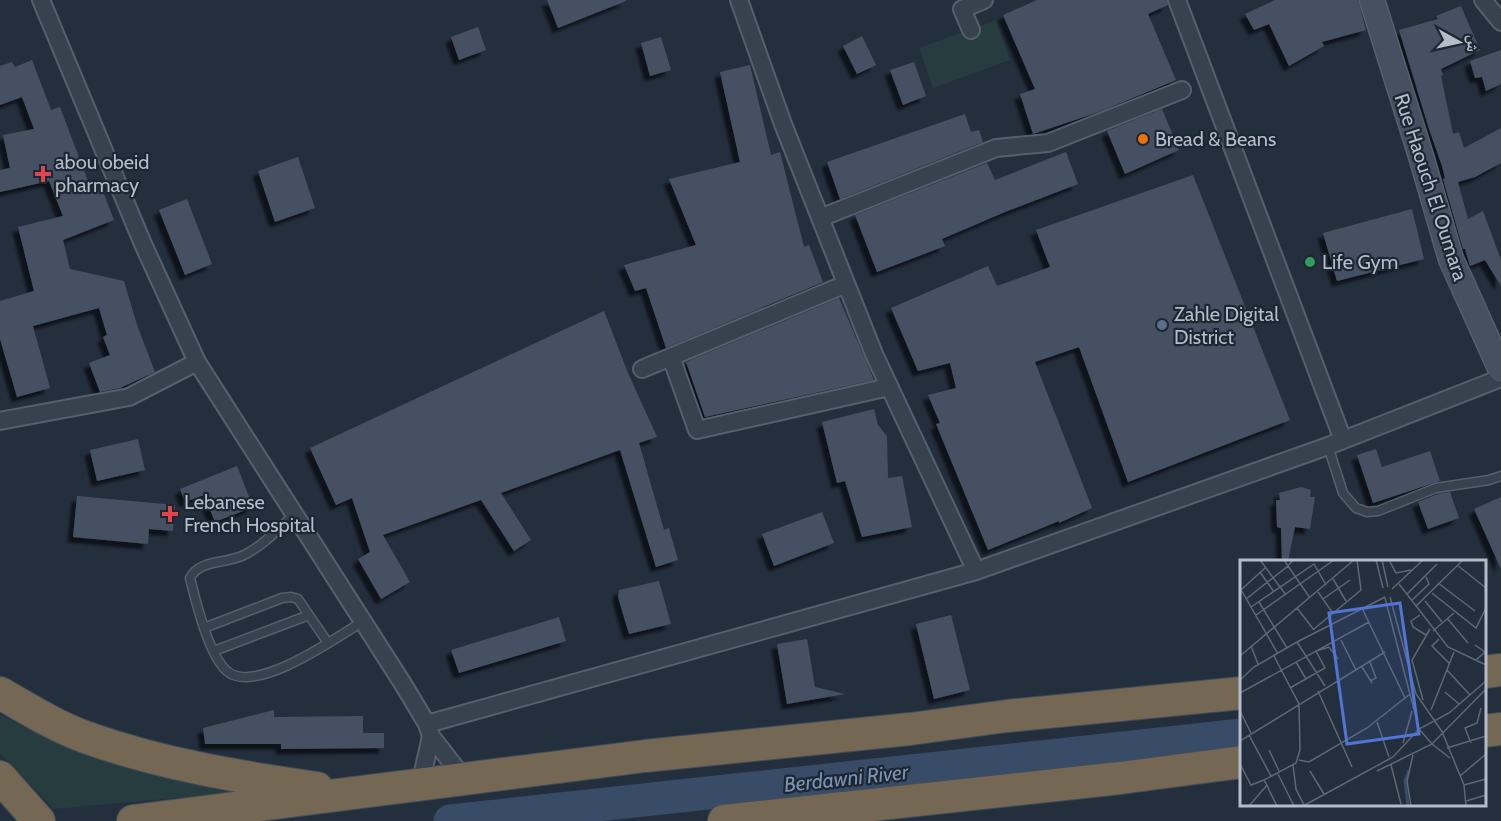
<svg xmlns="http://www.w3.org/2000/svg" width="1501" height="821" viewBox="0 0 1501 821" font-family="Cabin,'Noto Naskh Arabic',sans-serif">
<defs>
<filter id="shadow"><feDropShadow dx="-5.5" dy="5.5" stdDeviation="1.5" flood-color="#0009"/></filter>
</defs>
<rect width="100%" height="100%" fill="#242f3e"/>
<path fill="#263c3f" d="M 996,20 L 1010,60 L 933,88 L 919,48 Z
M 0,715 L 50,740 L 241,792 L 54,809 L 0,753 Z"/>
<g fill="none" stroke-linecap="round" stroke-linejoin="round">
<path stroke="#394c67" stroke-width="33" d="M 450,821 L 1242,735"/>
</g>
<path fill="#455162" filter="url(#shadow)" d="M 547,0 L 626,0 L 626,1 L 558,28 Z
M 1037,0 L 1167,0 L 1168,5 L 1148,14 L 1176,80 L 1099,112 L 1033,134 L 1020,94 L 1035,89 L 1003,15 Z
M 1275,0 L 1358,0 L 1366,30 L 1322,42 L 1324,46 L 1289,66 L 1269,24 L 1254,30 L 1245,14 Z
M 1461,6 L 1480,50 L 1441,69 L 1443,75 L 1441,76 L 1453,134 L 1459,132 L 1464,148 L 1501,128 L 1501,163 L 1475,177 L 1458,182 L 1468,219 L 1483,211 L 1501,260 L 1501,286 L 1485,260 L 1470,266 L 1465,249 L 1463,249 L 1443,179 L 1445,178 L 1442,166 L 1429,129 L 1399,30 L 1438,19 L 1436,16 Z
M 478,27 L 486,50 L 459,60 L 451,37 Z
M 862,36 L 876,65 L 857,74 L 843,46 Z
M 661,37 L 671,70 L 650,76 L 641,43 Z
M 1501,50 L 1501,84 L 1486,91 L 1482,77 L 1475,78 L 1470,61 Z
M 32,60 L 51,110 L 60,107 L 92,192 L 102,189 L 114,220 L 63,240 L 70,269 L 124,281 L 137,325 L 155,372 L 120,388 L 100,392 L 89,363 L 110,355 L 103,337 L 107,335 L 99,308 L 33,326 L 50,388 L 17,397 L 0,339 L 0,301 L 34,291 L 18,227 L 63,216 L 49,181 L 0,192 L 0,170 L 10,168 L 3,135 L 34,129 L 22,97 L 0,105 L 0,66 L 12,62 L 15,67 Z
M 914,62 L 926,96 L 903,105 L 890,70 Z
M 750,65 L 771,155 L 780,152 L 804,247 L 809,245 L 823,282 L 666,348 L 646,288 L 635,291 L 624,265 L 696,245 L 669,179 L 740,162 L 720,72 Z
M 1162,109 L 1179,150 L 1125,174 L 1107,131 Z
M 965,114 L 971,132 L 979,130 L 983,142 L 840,199 L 827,162 Z
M 1066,152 L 1078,184 L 1005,212 L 942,239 L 945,246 L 877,272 L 855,215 L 987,163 L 995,180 Z
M 298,157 L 315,208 L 275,222 L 258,171 Z
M 1193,175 L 1290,420 L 1128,482 L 1079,347 L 1035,362 L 1092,508 L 1059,523 L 1059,521 L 988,550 L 936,424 L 940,423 L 928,395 L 956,388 L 950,363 L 918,371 L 891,308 L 988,266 L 997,286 L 1050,267 L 1036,230 Z
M 187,199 L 212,264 L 185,275 L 159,210 Z
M 1412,209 L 1424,259 L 1337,281 L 1323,233 Z
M 839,298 L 874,380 L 705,417 L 686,362 Z
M 604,311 L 628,373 L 657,437 L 639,443 L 664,530 L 669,528 L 678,560 L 656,567 L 620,450 L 501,493 L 531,540 L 514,551 L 481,500 L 383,535 L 410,582 L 381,599 L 358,559 L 370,552 L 352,498 L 336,505 L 310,448 Z
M 874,409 L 878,425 L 887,436 L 888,478 L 902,476 L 912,527 L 862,537 L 845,481 L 837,483 L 822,422 Z
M 138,439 L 145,470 L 97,481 L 90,450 Z
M 1376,449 L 1382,467 L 1430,451 L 1440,481 L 1373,503 L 1357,455 Z
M 237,466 L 253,507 L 215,522 L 204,495 L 185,502 L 180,489 Z
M 1301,487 L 1311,490 L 1310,497 L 1315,497 L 1310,529 L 1295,527 L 1288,561 L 1282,561 L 1281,528 L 1277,527 L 1276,500 L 1280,500 L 1279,493 Z
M 1450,492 L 1459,518 L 1428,529 L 1418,502 L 1438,494 Z
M 77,496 L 175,505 L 173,531 L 149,529 L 148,544 L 73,537 Z
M 1501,497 L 1501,569 L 1474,509 Z
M 822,512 L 834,543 L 774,566 L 762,534 Z
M 659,581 L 671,624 L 629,634 L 618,597 L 619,590 Z
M 951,615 L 970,690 L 934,699 L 916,624 Z
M 559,617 L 566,641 L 459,673 L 451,650 Z
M 807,639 L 815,687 L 845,694 L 787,704 L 777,644 Z
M 274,710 L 274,717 L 363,716 L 363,733 L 384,733 L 384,748 L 281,749 L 281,744 L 205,744 L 203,728 Z"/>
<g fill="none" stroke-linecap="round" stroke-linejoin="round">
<g stroke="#565f6c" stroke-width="11">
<path id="lane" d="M 1328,446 L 1343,493 L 1356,508 L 1367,512 L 1378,511 L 1436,488 L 1489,480 L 1501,476
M 295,514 C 279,528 263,546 244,555 C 226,564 200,559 190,578 C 196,602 209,657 228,672 C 257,694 336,638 362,622
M 204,628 L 282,598 L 291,597 L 298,599 L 328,643
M 214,651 L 309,615"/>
</g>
<g stroke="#565f6c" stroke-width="20">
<path id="street" d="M 41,0 L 143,244 L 197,362 L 403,684 L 427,724 L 431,736 L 465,780
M 739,0 L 783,124 L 874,354 L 976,571
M 1177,0 L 1343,440
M 1483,0 L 1501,22
M 971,30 L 962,9 L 984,0
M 820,218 L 996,148 L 1048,143 L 1182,90
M 671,357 L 697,430 L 889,387
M 642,369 L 846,284
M 0,421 L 129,397 L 197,362
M 427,724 L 976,571 L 1328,446 L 1501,378
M 420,786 L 431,736"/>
</g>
<g stroke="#565f6c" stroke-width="27">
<path id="secondary" d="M 1372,0 L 1421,156 L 1451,259 L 1501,370"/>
</g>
<g stroke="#434c59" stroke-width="34">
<path id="highway" d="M 1484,672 L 1501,670
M 0,693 C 28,709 55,726 85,737 C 160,764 239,777 317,788
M 1484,731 L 1501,729
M 0,777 L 39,821
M 133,821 L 645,756 L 910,729 L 1007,716 L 1242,693
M 724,821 L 1120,778 L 1242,762"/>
</g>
<use href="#lane" stroke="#38414e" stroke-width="8"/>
<use href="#street" stroke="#38414e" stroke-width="16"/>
<use href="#secondary" stroke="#465061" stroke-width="24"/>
<use href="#highway" stroke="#746855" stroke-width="32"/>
</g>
<circle fill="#e8710a" stroke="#1d2633" stroke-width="2" cx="1143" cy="139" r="6"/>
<g fill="#e0444e" stroke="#1d2633" stroke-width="2">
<path d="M40 165h6v6h6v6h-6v6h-6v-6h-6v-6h6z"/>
<path d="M167 505h6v6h6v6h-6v6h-6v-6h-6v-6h6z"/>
</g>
<circle fill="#2e9e5b" stroke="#1d2633" stroke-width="2" cx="1310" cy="262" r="6"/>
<circle fill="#5c6f8a" stroke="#1d2633" stroke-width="2" cx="1162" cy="325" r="6"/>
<g text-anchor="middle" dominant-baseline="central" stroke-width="4.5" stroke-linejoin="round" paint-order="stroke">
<g font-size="20" fill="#b4bcc9" stroke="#1d2633" text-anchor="start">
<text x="1155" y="139">Bread &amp; Beans</text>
<text x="55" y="162">abou obeid<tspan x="55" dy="23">pharmacy</tspan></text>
<text x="1322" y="262">Life Gym</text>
<text x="1174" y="314">Zahle Digital<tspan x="1174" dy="23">District</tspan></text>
<text x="184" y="502">Lebanese<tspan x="184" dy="23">French Hospital</tspan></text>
</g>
<g font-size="20" fill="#b4bcc9" stroke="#1d2633">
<text transform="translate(1431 187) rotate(72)">Rue Haouch El Oumara</text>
</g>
<g font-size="21" font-style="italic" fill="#7c92b1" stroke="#1d2633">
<text transform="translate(846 778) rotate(-6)">Berdawni River</text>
</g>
</g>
<g transform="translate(1240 560)">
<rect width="246" height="246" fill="#242f3e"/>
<path fill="none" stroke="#394c67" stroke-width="3" d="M 168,246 L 165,221 L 169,210"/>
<path fill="none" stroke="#5e6776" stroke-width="1.5" d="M 20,0 L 46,35M 53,0 L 48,6 L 70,38M 136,0 L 143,28M 142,0 L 148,27M 149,0 L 156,13 L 171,10M 217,5 L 246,28M 20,12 L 34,32M 93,19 L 106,41M 198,23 L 235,51M 159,24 L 208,87 L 246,105M 0,28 L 38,94M 152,29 L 183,0M 1,30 L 26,7M 78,32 L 92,52M 192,33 L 236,68 L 246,48M 167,34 L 197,4M 150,37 L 176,134 L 203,173M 145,38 L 179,169 L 192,184M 6,39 L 48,6 L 44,0M 83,39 L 110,20M 172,40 L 189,24 L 186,17M 185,41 L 202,62M 19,42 L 47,88M 176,46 L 223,0M 11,47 L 74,4 L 86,25M 57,48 L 74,70M 122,48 L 165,138M 16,55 L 94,0M 180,55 L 171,61 L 173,67 L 186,75M 207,58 L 228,83M 74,69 L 121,30 L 117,0M 193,71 L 214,53M 199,79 L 192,86 L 209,103M 101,80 L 116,110M 57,82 L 85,126M 235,85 L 245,92 L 236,100M 11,86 L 18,104M 0,96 L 114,0M 56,102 L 66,119M 130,102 L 136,118 L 130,121M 122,107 L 132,123M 207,110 L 230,135M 0,120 L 14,107 L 57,82 L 145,37M 50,128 L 85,108 L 76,91 L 89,87 L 98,99M 78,131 L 112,207M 205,132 L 219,144M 0,133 L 129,62M 183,140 L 172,100 L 190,69M 191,150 L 214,92M 0,151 L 11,173M 137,162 L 149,197M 203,174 L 224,225 L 226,246M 9,175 L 31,216M 0,181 L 145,92M 163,183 L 172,151M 231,183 L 225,168 L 237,163 L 241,148M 192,184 L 210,198M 207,188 L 246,176M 29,190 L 39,211M 59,200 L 69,202 L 127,168 L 170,134M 0,204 L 11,225 L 24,220M 53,205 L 56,229 L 64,245M 151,205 L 161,244M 70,211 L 84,234M 137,211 L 192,184 L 246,129M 38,214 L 54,246M 220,216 L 246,194M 224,225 L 246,219M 28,228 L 37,246M 29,229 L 24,220 L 56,203 L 60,190 L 59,144 L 34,96M 226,241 L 246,235M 9,246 L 27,225M 63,246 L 153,197 L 179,169 L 209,153 L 246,121M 171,246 L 167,221 L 173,195"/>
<path fill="#5274d3" fill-opacity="0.15" stroke="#5274d3" stroke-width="3" d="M 160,43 L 179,174 L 107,184 L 89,53 Z"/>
<rect width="246" height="246" fill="none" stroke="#b4bcc9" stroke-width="3"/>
</g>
<g transform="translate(1459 42) rotate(98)" stroke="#1d2633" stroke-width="4.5" paint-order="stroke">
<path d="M0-4.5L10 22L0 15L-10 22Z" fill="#b4bcc9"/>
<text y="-9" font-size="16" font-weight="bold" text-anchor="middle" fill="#b4bcc9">ش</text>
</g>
</svg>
